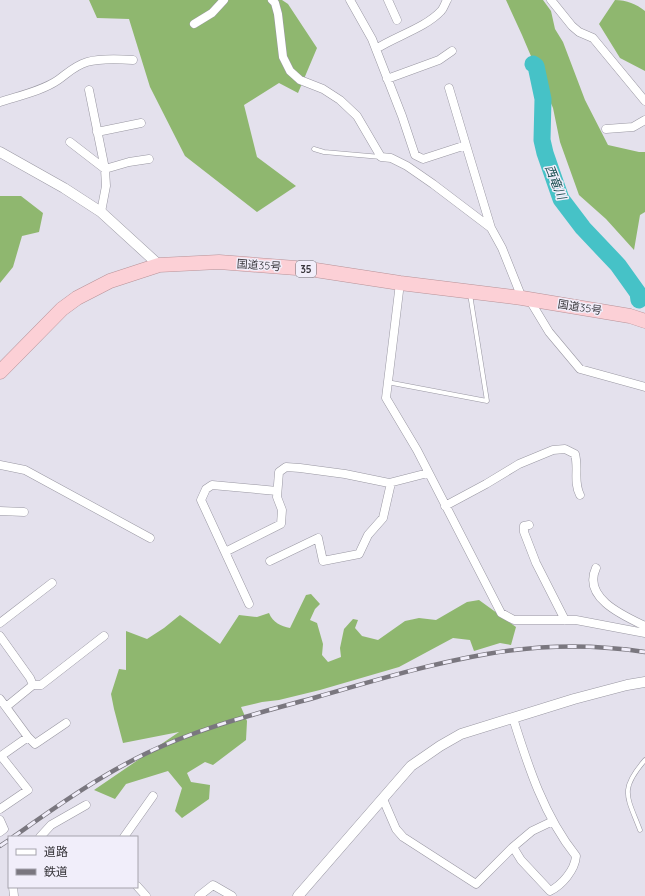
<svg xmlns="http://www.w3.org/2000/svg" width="645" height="896" viewBox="0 0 645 896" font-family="Quicksand,'Noto Sans JP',sans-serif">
<rect width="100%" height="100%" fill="#e4e1ed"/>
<path fill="#8fb76f" d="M 89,0 L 282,0 L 288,4 L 317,48 L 298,93 L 279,83 L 244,105 L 257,157 L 296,186 L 257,212 L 185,156 L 150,87 L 129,19 L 97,18 Z
M 506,0 L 543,0 L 551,11 L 555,29 L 563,42 L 585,100 L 608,145 L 639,152 L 645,152 L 645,212 L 640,215 L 634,250 L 606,219 L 579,195 L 560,142 L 553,108 L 522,35 Z
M 615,0 C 627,0 636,4 645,11 L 645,71 L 620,58 L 599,24 Z
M 0,196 L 21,196 L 43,213 L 39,232 L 22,236 L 13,267 L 0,283 Z
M 311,594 L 320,604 L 315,609 L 310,620 L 317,623 L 323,644 L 322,655 L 328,662 L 341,657 L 340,648 L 344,629 L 353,619 L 358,620 L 355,628 L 362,636 L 378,640 L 405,621 L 419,618 L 436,620 L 467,602 L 479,600 L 516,627 L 511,645 L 500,643 L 474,651 L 470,640 L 453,638 L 399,667 L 320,690 L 279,700 L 262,702 L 241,707 L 247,721 L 246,740 L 213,765 L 205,762 L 187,773 L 191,782 L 210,785 L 209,799 L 182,818 L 175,811 L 182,788 L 168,771 L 126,784 L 115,799 L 94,790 L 179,732 L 123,743 L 114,709 L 111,694 L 119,669 L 126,670 L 126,631 L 147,639 L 164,628 L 180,615 L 220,644 L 239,615 L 257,617 L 269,613 C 273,623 281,626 290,628 L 306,595 Z"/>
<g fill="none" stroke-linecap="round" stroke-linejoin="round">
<path stroke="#46c2c7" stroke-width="17" d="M 533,64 L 536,66 L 543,99 L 542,140 L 545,153 L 561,199 L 583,228 L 618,265 L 638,293 L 639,300"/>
<g stroke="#9997a2" stroke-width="5">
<path id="service" d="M 314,149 L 324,152 L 381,157
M 387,382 L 487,401 L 470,294
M 640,830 C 627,796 619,790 645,760"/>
</g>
<g stroke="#9997a2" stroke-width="9">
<path id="minor" d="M 272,0 L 275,3 L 278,14 L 283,57 L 290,71 L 300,80 L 323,89 L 340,100 L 357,116 L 381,157 L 391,158 L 407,166 L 433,184 L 491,228
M 350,0 L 372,39 L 402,116 L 415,155 L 423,159 L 466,145 L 491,228 L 502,248 L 522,298
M 388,0 L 397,20
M 551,0 L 572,26 L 579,32 L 593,38 L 645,101
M 194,24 L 212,13 L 224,0
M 376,49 C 396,36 425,28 441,11 C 444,8 445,3 447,0
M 387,79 L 439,60 L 452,51
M 449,88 L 466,145
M 89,90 L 105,169 L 106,186 L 101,212
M 0,102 C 18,96 42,91 58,80 C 68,73 74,66 87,62 C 101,58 118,59 133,60
M 606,129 L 633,127 L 645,120
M 97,132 L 141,123
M 70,142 L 105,169 L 129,162 L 149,159
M 400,283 L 386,398 L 417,450 L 501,613 L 514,620 L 576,620 L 645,633
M 529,299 L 549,332 L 580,369 L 645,387
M 0,465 L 25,470 L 150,538
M 445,506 L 486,484 L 519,464 L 553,450 L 565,449 L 575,454 C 579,469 573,481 580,495
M 0,511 L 24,512
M 529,525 L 524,526 L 524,532 L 536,563 L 565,620
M 225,552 L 201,500 L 206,489 L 212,485 L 277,491
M 270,561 L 318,538 L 323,561 L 359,554 L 368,535 L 383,518 L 391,483
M 596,568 C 582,598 624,616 645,626
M 249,604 L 225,552 L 281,524 L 282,510 L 277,497 L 279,472 L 286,467 L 300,468 L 345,474 L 389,483 L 428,473
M 0,623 L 52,583
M 0,636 L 30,678 L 33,685
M 0,699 L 28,737 L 1,756 L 28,790 L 0,809
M 6,707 L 33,685 L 41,685 L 104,636
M 28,737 L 35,744 L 66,723
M 383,799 L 396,829 L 403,837 L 476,884 L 513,847 L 521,860 L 550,891 C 562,885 575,870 576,856 C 544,816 528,766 513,718
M 0,820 L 4,829 L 0,832
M 40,837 L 51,825 L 86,805
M 124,837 L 153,796
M 513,847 L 532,831 L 553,821
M 137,886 L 146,896
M 13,887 L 14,896
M 199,896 L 213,885 L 232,896"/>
</g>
<g stroke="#9997a2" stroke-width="11">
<path id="tertiary" d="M 0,152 L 64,188 L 101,212 L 159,265
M 298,896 L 411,766 L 440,746 L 461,734 L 574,699 L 627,685 L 645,682"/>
</g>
<g stroke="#b79298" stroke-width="15">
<path id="trunk" d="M 0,372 L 62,309 L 77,298 L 110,281 L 159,265 L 219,262 L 309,269 L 400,283 L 522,298 L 630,316 L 645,321"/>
</g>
<use href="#service" stroke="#fff" stroke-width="4"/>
<use href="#minor" stroke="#fff" stroke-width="8"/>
<use href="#tertiary" stroke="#fff" stroke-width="10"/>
<use href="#trunk" stroke="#fcd0d6" stroke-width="14"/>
<g stroke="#7a777f" stroke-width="4.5">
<path id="rail" d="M 13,837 C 56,807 99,776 147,753 C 201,727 259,713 317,697 C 373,681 429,664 487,654 C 538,645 593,644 645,652
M 0,846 L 9,840"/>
</g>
<use href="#rail" stroke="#f1eefa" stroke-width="3" stroke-dasharray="9" stroke-linecap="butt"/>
</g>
<g text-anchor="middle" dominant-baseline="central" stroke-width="3" stroke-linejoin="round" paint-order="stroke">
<rect fill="#f1eefa" stroke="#6e6c73" stroke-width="1" x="296" y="261" width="20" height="16" rx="3"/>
<g font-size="10" font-weight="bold" fill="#363439">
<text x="306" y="269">35</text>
</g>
<g font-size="11" fill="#363439" stroke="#f1eefa">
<text transform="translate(259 265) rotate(4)">国道35号</text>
<text transform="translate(580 307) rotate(9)">国道35号</text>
</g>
<g font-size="12" font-style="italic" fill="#1d5153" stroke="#f1eefa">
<text transform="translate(556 182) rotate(68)">西竜川</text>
</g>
</g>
<rect x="8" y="836" width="130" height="52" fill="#f1eefa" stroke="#a6a4ad"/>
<rect x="16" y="849" width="20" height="6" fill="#ffffff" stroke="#a6a4ad"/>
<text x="44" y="856" font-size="12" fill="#363439">道路</text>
<rect x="16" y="869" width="20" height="6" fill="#7a777f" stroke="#a6a4ad"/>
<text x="44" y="876" font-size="12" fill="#363439">鉄道</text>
</svg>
